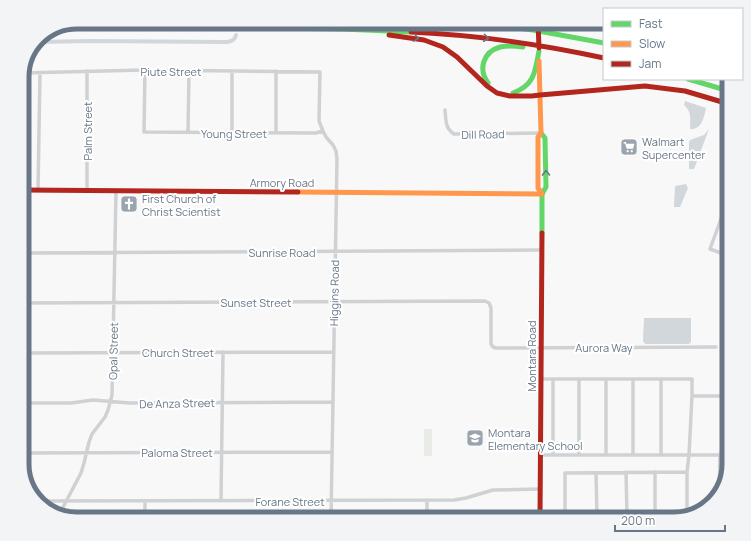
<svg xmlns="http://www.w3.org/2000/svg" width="751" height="541" viewBox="0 0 751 541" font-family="Manrope,sans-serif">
<rect width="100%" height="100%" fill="#f8f8f8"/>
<path fill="#e8ebe6" d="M 424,429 L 432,429 L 432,456 L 424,456 Z"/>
<path fill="#d1d7db" d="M 685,101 L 706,108 C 704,117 702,130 690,129 C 690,119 692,112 684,105 Z
M 709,129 L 694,169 L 689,169 L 689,143 L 690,140 L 704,135 Z
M 686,184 L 688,188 L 680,207 L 674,207 L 675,186 Z
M 644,318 L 691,318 L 691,342 L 689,344 L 645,344 L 643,341 Z"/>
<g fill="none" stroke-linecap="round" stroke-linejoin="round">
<path stroke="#d1d7db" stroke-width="4" d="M 38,42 L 91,41 L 227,42 C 232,41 235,40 236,35"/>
<path stroke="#d0d1d3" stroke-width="3.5" d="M 145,70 L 144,132 L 316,133 L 323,131
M 22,73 L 145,70 L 320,72 L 319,121 L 323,131 L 326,137 L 333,145 L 336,151 L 337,159 L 331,519
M 445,110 C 446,120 445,128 454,134 L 541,133
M 188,132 L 189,71
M 232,132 L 232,71
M 276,133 L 276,71
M 38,190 L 40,73
M 87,190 L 87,71
M 729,197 L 710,249 L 729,256
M 22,253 L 541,250
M 22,303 L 485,301 L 489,303 L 491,308 L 491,344 L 493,347 L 496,348 L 716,347
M 22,353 L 334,352
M 541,379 L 692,379 L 692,396 L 723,396 L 722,450 L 720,455 L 719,492
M 579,379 L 579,455
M 606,379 L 606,455
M 633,379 L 633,455
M 22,403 L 71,403 L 93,400 L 129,403 L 333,402
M 22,453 L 332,452
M 540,455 L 720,455
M 553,455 L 553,379
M 661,455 L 661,379
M 626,472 L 627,515
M 655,472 L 655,515
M 687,472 L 689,455 L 692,396
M 596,473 L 597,516
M 221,500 L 223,352
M 427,500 L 427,519
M 38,501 L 454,500 L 466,498 L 493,490 L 540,489
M 145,501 L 145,519
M 60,513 L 81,473 L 84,463 L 89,442 L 92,434 L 105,417 L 108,410 L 112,395 L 116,191
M 565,516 L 694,514
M 565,519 L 565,473 L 687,472 L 687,516"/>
<path stroke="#63d668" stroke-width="5" d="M 466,22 L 533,30 L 604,43
M 65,27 L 265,28 L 342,29 L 411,32
M 688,79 L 729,91
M 488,83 C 478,69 483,52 500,47 C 508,45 516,46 523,47
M 513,93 C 535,85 535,71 539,51
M 541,133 L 545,138 L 546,187 L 542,194 L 542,233"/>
<path stroke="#ff974d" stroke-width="5" d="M 539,61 L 541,133 L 538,137 L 538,188 L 542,194
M 298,192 L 542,194"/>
<path stroke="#b3261e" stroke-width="5" d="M 538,22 L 539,48
M 596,22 L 604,26
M 411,32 C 476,35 540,44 604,58
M 389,35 L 424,40 L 443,47 L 457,57 L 487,86 L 497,93 L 510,96 L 532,96 L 540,95
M 540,95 L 645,86 L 685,91 L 729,104
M 22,190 L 298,192
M 540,519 L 542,233"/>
</g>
<defs><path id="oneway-chevron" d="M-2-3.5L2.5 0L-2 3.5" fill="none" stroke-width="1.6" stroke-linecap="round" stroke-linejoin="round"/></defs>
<g stroke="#687788">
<use href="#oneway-chevron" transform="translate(416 38) rotate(9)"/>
<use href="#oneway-chevron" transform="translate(486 38) rotate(7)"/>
<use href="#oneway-chevron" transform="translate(546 173) rotate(-91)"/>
</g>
<defs>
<g id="supermarket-square" transform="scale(0.9)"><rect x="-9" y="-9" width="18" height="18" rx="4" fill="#9aa4af" stroke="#fff"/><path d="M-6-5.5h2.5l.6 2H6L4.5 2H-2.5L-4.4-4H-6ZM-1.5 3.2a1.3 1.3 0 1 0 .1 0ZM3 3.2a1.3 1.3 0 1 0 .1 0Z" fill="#fff"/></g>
<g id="church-square" transform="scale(0.9)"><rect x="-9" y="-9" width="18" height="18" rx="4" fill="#9aa4af" stroke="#fff"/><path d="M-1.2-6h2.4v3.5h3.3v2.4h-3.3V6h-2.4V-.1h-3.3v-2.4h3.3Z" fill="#fff"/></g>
<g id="school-square" transform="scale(0.9)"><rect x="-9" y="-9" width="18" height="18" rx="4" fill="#9aa4af" stroke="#fff"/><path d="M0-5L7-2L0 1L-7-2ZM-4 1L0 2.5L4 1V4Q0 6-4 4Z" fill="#fff"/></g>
</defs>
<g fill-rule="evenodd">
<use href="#supermarket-square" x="629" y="147"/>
<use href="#church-square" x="129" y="204"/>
<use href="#school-square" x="475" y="438"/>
</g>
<g text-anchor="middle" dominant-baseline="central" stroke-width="4" stroke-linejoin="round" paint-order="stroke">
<g font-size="11" fill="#687788" stroke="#fff">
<text x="171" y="71">Piute Street</text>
<text transform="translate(87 131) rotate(-90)">Palm Street</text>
<text x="234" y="133">Young Street</text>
<text transform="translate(483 134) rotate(-1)">Dill Road</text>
<text x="282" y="182">Armory Road</text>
<text x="282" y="252">Sunrise Road</text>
<text transform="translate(334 293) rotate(-89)">Higgins Road</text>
<text x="256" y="302">Sunset Street</text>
<text x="604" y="347">Aurora Way</text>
<text transform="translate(113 351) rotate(-89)">Opal Street</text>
<text x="178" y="352">Church Street</text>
<text transform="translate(531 356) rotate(-90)">Montara Road</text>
<text transform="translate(177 403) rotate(-1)">De Anza Street</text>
<text x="177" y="452">Paloma Street</text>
<text x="290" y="501">Forane Street</text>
</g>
<g font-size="11" fill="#687788" stroke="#fff" text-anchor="start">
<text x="642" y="141">Walmart<tspan x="642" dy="13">Supercenter</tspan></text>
<text x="142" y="198">First Church of<tspan x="142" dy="13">Christ Scientist</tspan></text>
<text x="488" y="432">Montara<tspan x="488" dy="13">Elementary School</tspan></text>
</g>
</g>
<path d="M0 0H751V541H0ZM77 29H674A48 48 0 0 1 722 77V464A48 48 0 0 1 674 512H77A48 48 0 0 1 29 464V77A48 48 0 0 1 77 29Z" fill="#f3f4f5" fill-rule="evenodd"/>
<path fill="none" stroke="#687788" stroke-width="5" d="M77 29H674A48 48 0 0 1 722 77V464A48 48 0 0 1 674 512H77A48 48 0 0 1 29 464V77A48 48 0 0 1 77 29Z"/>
<rect x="603" y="8" width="140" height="72" fill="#ffffff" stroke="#c3c9cf"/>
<rect x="611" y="21" width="20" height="6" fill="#63d668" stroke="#c3c9cf"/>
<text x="639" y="28" font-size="12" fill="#687788">Fast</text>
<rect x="611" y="41" width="20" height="6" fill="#ff974d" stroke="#c3c9cf"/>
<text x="639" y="48" font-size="12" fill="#687788">Slow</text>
<rect x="611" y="61" width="20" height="6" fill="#b3261e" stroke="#c3c9cf"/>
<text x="639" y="68" font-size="12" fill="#687788">Jam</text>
<path d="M615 525v6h110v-6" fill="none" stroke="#687788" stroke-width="2"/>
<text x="621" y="525" font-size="12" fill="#687788" stroke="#ffffff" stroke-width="3" paint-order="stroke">200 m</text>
</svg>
